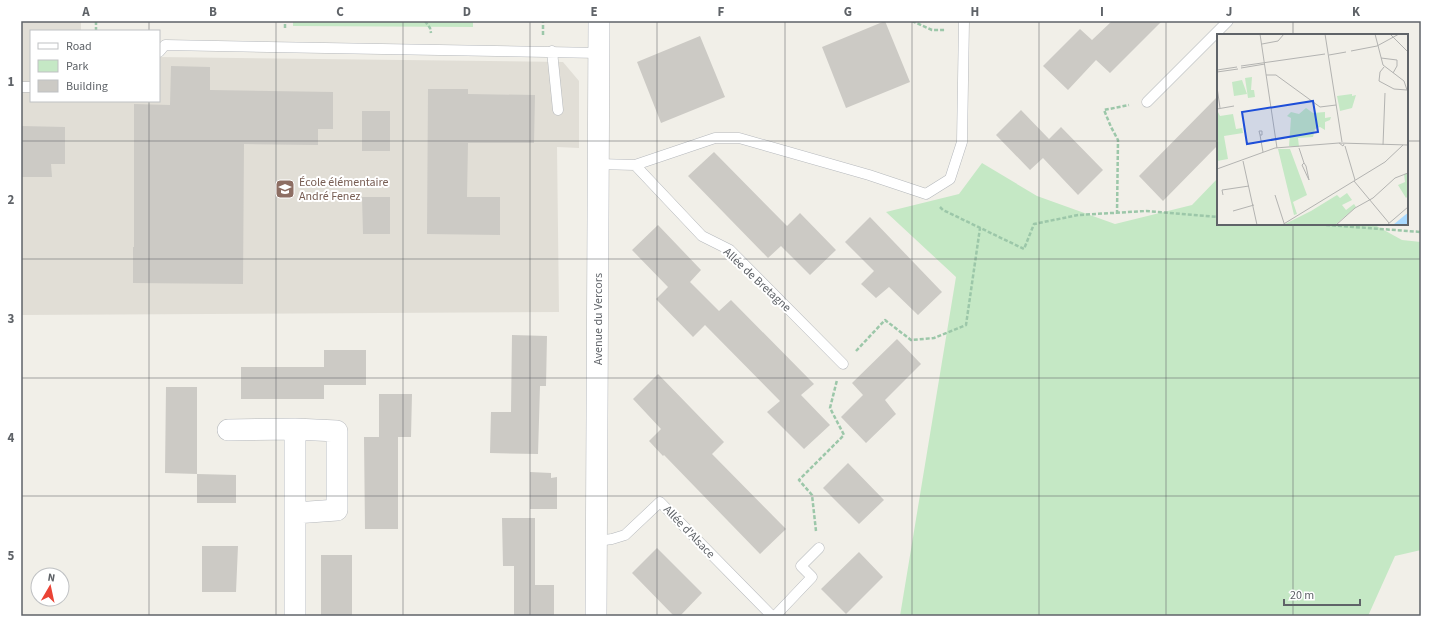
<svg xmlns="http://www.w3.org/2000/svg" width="1442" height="637" viewBox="0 0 1442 637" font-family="'Source Sans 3',sans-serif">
<rect width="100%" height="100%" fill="#f1efe8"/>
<path fill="#e1ded6" d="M 21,21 L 81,21 L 81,31 L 31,31 L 31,101 L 159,101 L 159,57 L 563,62 L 579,81 L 579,148 L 557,147 L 559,312 L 21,315 Z"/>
<path fill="#c5e8c5" d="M 293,21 L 473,21 L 473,27 L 293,26 Z
M 982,163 L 1037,196 L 1115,224 L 1192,205 L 1218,178 L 1218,224 L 1373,224 L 1402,240 L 1421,242 L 1421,550 L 1395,556 L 1368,616 L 900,616 L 956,277 L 886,212 L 959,194 Z"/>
<path fill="#cccac5" d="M 885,21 L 910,82 L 846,108 L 822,47 Z
M 1112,21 L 1162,21 L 1110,73 L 1096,60 L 1068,90 L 1043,66 L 1080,29 L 1092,40 Z
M 700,36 L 725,97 L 661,123 L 637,62 Z
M 171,66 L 210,67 L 210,90 L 333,92 L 333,129 L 318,129 L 318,145 L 244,144 L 243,284 L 133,283 L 133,247 L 134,247 L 134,104 L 170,105 Z
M 428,89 L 468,89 L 468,94 L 535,95 L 534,143 L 468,143 L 467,197 L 500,197 L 500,235 L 427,234 Z
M 1218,96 L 1218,145 L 1163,201 L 1139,176 Z
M 1021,110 L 1049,139 L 1061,127 L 1103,170 L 1078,195 L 1043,158 L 1030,170 L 996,135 Z
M 362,111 L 390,111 L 390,151 L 362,151 Z
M 21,126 L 65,127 L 65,164 L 51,164 L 52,177 L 21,177 Z
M 714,152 L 787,226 L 800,213 L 836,250 L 810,275 L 781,246 L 768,258 L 688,176 Z
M 362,197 L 390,197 L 390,234 L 363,234 Z
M 870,217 L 942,292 L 918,315 L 889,287 L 876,298 L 861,284 L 874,271 L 845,242 Z
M 658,225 L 701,270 L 690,282 L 719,311 L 731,300 L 814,384 L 801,395 L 830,425 L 804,449 L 767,412 L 780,401 L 705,325 L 693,337 L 656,299 L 668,287 L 632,250 Z
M 512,335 L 547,336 L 546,386 L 540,386 L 538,454 L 490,453 L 491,412 L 511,412 Z
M 897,339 L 921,364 L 885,400 L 896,414 L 866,443 L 841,417 L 863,395 L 852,383 Z
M 324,350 L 366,350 L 366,385 L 324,385 L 324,370 L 324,399 L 241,399 L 241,367 L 324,367 Z
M 658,374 L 724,442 L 712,454 L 786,529 L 760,554 L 664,455 L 663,456 L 649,441 L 661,429 L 633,399 Z
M 166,387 L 197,387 L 197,474 L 236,475 L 236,503 L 197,503 L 197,474 L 165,473 Z
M 379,394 L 412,394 L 411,437 L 398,437 L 398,529 L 365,529 L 364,437 L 379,437 Z
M 848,463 L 884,500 L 859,524 L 823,488 Z
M 530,472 L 551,473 L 551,478 L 557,477 L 557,509 L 530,509 Z
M 502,518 L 535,518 L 535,585 L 554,585 L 554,616 L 514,616 L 514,566 L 503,566 Z
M 202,546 L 238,546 L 236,592 L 202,592 Z
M 657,548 L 702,593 L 680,616 L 674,616 L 632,573 Z
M 859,552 L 883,577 L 846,614 L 821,589 Z
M 321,555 L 352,555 L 352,616 L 321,616 Z"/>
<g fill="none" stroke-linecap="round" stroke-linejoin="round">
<g stroke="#b5b8bc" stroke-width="11">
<path id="lane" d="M 552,51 L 558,110
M 159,52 L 165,45 L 599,53
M 21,87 L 31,87
M 1147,102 L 1228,21
M 598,164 L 635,165 L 715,138 L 739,138 L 869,175 L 926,194 L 950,179 L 962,142 L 964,21
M 635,165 L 702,236 L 730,250 L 843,364
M 597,541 L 612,539 L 625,535 L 660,502 L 772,616
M 775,616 L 812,577 L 801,566 L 819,548"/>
</g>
<g stroke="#b5b8bc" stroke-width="22">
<path id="street" d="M 295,429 L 337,431 L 337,510 L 295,513 Z
M 228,430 L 295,429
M 295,513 L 295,616
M 596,616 L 599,21"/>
</g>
<path stroke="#9cc7a9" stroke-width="2.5" stroke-dasharray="4 2" stroke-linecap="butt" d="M 96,21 L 96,31
M 425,21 L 430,28 L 431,33
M 912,21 L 932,30 L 946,30
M 285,28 L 285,21
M 543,35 L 543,21
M 940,207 L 943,210 L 1024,249 L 1034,224 L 1078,215 L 1146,211 L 1218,217
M 1117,214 L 1118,140 L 1111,127 L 1104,110 L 1129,105
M 1314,224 L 1421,232
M 856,351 L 885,320 L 911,340 L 934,338 L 966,325 L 980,228
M 816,531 L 812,495 L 799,480 L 844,435 L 830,408 L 837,380"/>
<use href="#lane" stroke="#fff" stroke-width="10"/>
<use href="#street" stroke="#fff" stroke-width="21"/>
</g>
<path fill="none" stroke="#5f6368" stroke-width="1" stroke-opacity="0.55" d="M 149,21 L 149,31M 276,21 L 276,616M 403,21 L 403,616M 530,21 L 530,616M 657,21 L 657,616M 785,21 L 785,616M 912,21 L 912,616M 1039,21 L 1039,616M 1166,21 L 1166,616M 1293,21 L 1293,35M 149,101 L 149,616M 21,141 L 1218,141M 1407,141 L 1421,141M 1293,224 L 1293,616M 21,259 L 1421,259M 21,378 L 1421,378M 21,496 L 1421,496"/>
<defs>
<g id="school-square" transform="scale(1)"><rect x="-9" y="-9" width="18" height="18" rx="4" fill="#8d6e63" stroke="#fff"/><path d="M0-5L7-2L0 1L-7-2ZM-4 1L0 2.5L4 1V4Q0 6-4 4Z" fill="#fff"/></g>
</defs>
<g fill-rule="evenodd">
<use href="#school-square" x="285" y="189"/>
</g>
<g text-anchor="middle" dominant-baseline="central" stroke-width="4" stroke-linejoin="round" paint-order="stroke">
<g font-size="12" fill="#785e54" stroke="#fff" text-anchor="start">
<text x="299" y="182">École élémentaire<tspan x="299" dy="14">André Fenez</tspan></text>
</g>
<g font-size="12" fill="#5f6368" stroke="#fff">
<text transform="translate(757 280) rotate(43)">Allée de Bretagne</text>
<text transform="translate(598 319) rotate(-90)">Avenue du Vercors</text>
<text transform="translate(689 532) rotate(46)">Allée d'Alsace</text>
</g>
</g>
<g transform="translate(1217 34)">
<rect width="191" height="191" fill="#f1efe8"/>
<path d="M 35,43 L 34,56 L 37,56 L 38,63 L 31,64 L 28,44 ZM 25,46 L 30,60 L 17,62 L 15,48 ZM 135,60 L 135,62 L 139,61 L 135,74 L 123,77 L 120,62 ZM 89,74 L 96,79 L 108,78 L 108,84 L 114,83 L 113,86 L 108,88 L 108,96 L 103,93 L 98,95 L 96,103 L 81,104 L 82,113 L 72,112 L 74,84 L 70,82 L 74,78 L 82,80 ZM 0,76 L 3,82 L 16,80 L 19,95 L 25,94 L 26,99 L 7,102 L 11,125 L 0,127 ZM 61,115 L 73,115 L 90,161 L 76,168 L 80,180 L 77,181 ZM 191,139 L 191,162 L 189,164 L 181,151 L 188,148 L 187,140 ZM 130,159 L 135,166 L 125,171 L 129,176 L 137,170 L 139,173 L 118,191 L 66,191 L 94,177 L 120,161 L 123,164 Z" fill="#c5e8c5"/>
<path d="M 191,179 L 191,191 L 176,191 L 188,181 Z" fill="#aadaff"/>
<path fill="none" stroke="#b3b3b1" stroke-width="1" d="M 43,0 L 60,114M 108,0 L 125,108M 158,0 L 166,31 L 187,47 L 190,56 L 177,55 L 162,47 L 163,38 L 167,33M 173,0 L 191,18M 45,10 L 61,7 L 67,0M 134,17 L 160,12 L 182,0M 112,21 L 129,18M 164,24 L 180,26 L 180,32 L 176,39M 24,32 L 108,20M 24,34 L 48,30M 0,36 L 20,33M 0,38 L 21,35M 49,41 L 59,41 L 103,73 L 119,71M 0,53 L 3,74M 0,75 L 17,72M 42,97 L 45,97 L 45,101 L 43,101 ZM 43,101 L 46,118M 127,110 L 126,112 L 122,109 L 191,111M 166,111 L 168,59M 128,112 L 138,146M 82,114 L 87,129M 26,127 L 40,191M 87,129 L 89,132 L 92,146 L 85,131 ZM 0,135 L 58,114 L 122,109M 137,147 L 172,189M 6,161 L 5,156 L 32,152M 58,161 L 67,189M 16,177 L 37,171M 65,191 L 168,128 L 186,111M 119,191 L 138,174 L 156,164 L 178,144 L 191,139M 170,191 L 191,173"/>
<path fill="#1d4ed8" fill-opacity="0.15" stroke="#1d4ed8" stroke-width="2" d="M 96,67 L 101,98 L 30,110 L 25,78 Z"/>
<rect width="191" height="191" fill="none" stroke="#5f6368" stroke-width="2"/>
</g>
<rect width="1442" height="637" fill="none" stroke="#ffffff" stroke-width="44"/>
<rect x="30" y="30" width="130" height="72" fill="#ffffff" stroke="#bfc1c3"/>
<rect x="38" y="43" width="20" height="6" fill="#ffffff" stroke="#bfc1c3"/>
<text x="66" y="50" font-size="12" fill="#5f6368">Road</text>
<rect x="38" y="60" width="20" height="12" fill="#c5e8c5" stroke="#bfc1c3"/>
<text x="66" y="70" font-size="12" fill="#5f6368">Park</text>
<rect x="38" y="80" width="20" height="12" fill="#cccac5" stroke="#bfc1c3"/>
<text x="66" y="90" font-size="12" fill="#5f6368">Building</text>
<g transform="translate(50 587) rotate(9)"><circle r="19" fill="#ffffff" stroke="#bfc1c3"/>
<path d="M0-3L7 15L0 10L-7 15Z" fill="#ea4335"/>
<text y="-6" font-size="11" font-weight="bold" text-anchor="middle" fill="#5f6368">N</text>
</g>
<path d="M1284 599v6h76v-6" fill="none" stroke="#5f6368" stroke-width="2"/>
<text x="1290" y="599" font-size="12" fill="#5f6368" stroke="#ffffff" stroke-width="3" paint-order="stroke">20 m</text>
<rect x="22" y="22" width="1398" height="593" fill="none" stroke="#5f6368" stroke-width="1.5"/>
<g font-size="13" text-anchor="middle" font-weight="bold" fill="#5f6368">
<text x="86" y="16">A</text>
<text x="213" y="16">B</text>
<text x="340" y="16">C</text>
<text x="467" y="16">D</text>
<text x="594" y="16">E</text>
<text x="721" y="16">F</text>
<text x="848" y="16">G</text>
<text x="975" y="16">H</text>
<text x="1102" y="16">I</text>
<text x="1229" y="16">J</text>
<text x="1356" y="16">K</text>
<text x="11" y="86">1</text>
<text x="11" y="204">2</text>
<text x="11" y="323">3</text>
<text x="11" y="442">4</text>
<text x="11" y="560">5</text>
</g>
</svg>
